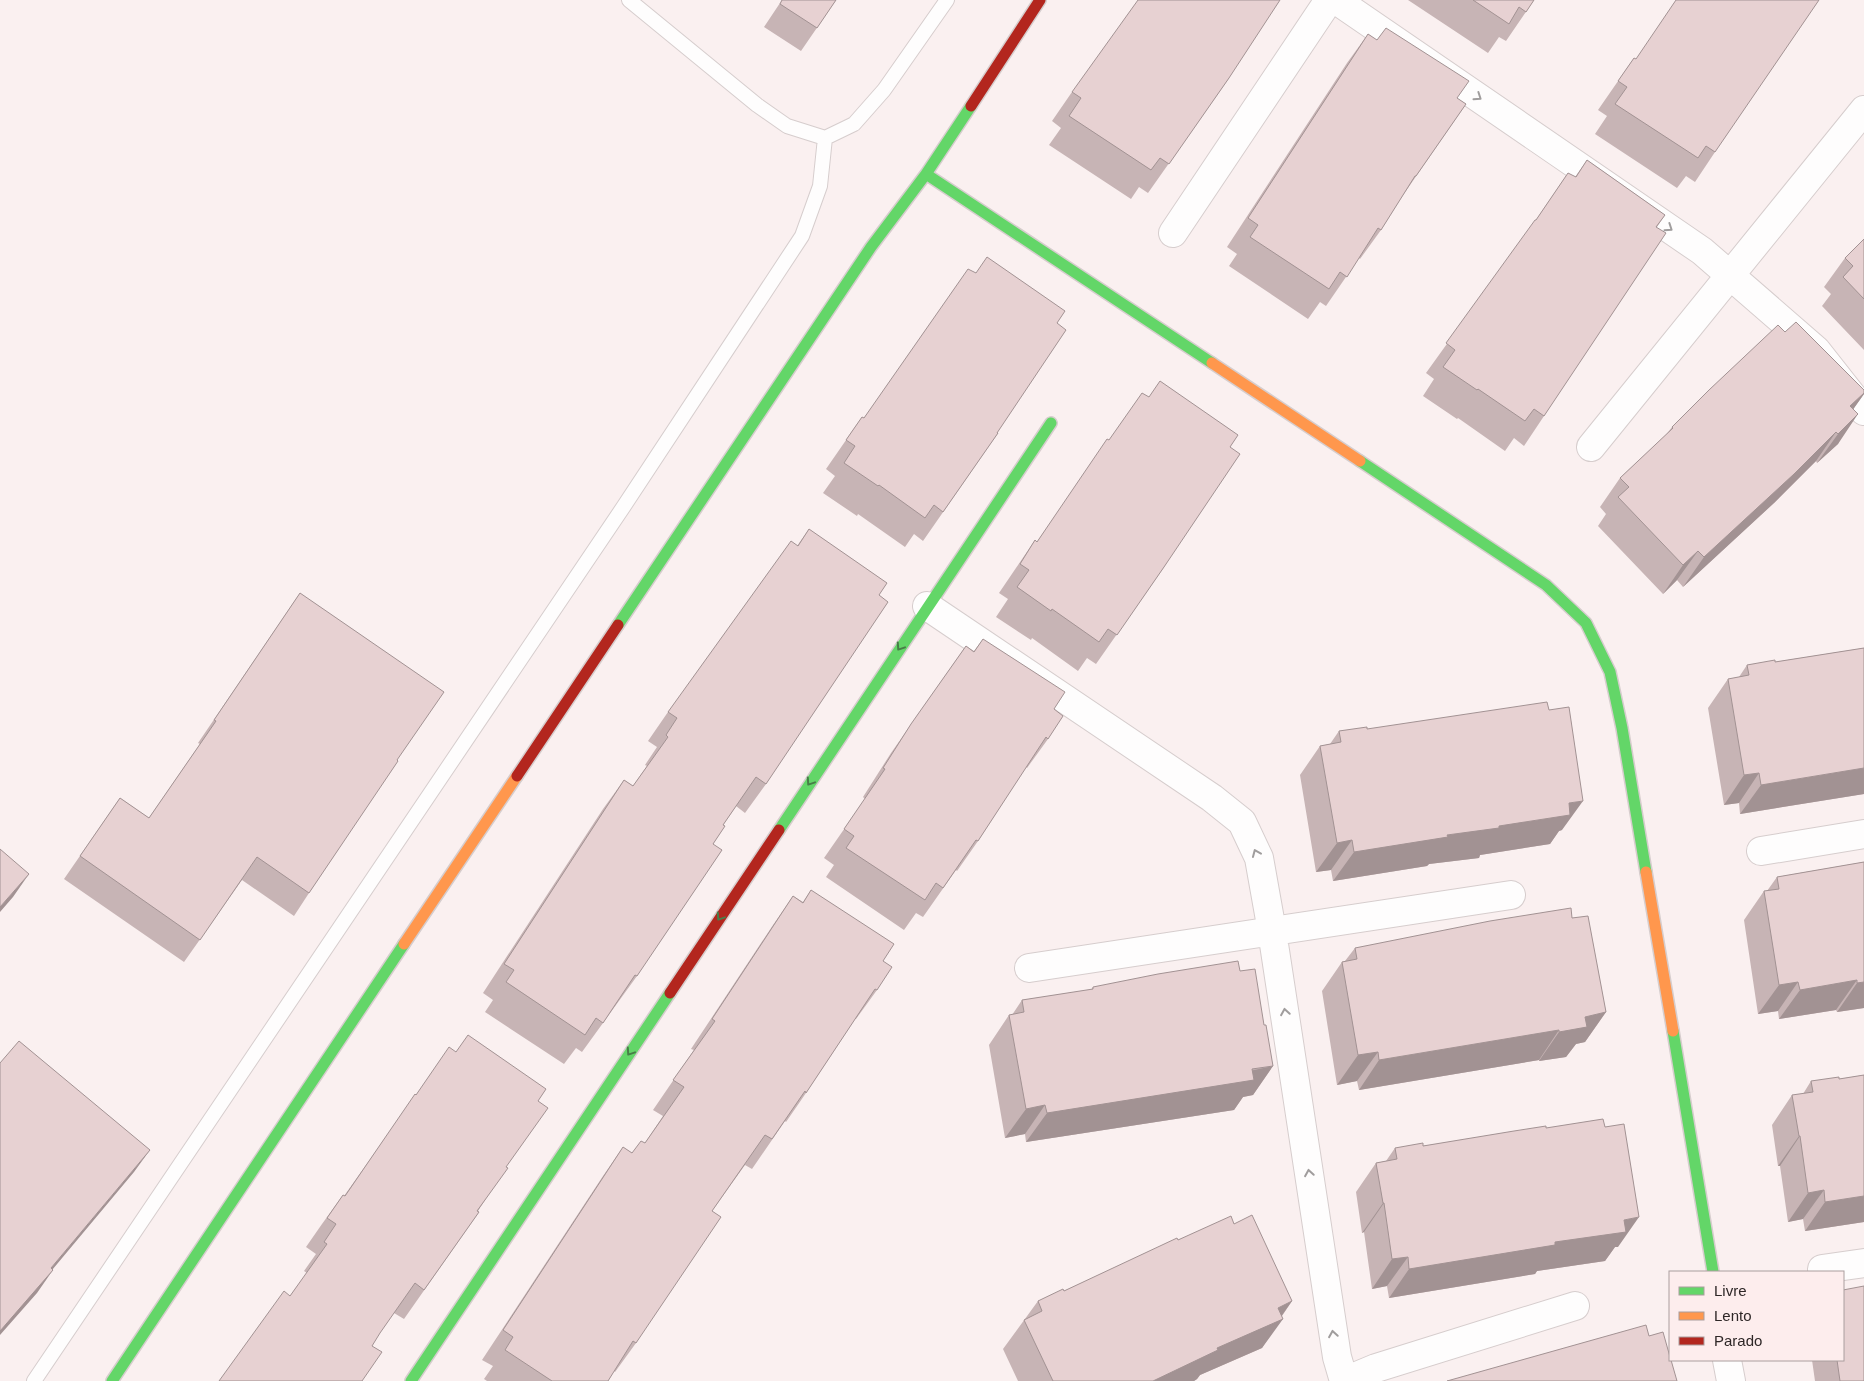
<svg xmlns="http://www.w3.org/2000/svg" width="1864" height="1381" viewBox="0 0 1864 1381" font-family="Arial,sans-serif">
<rect width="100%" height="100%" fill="#faf0f0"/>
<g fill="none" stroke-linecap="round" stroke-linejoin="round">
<g stroke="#d6cdcd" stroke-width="16">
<path id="lane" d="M 629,0 L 757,105 L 787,126 L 825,138 L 854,124 L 884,90 L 947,0
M 34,1381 L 624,506 L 802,236 L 820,186 L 825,138"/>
</g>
<g stroke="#d6cdcd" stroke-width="30">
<path id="street" d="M 1336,0 L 1702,251 L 1816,350 L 1864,411
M 1173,233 L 1329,0
M 1591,447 L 1864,110
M 927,606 L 1212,798 L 1242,822 L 1259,858 L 1272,931 L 1337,1357 L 1344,1381
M 1761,851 L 1864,834
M 1029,968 L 1511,895
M 1822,1269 L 1864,1263
M 1727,1360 L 1731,1381
M 1345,1381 L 1376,1368 L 1575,1306"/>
</g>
<g stroke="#d6cdcd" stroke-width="14">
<path id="fast" d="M 926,174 L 1212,363
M 1360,461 L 1546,585 L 1586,623 L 1610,672 L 1622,728 L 1646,872
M 618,625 L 871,247 L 926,174 L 971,106
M 779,830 L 1051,423
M 1673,1031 L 1713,1272
M 112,1381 L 404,944
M 411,1381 L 670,993"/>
</g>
<g stroke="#d6cdcd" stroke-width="14">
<path id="slow" d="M 1212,363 L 1360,461
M 1646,872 L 1673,1031
M 404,944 L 517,776"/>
</g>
<g stroke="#d6cdcd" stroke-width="14">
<path id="jam" d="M 971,106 L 1040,0
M 517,776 L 618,625
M 670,993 L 779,830"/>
</g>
<use href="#lane" stroke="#fefdfd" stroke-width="14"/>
<use href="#street" stroke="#fefdfd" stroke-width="28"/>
<use href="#fast" stroke="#63d668" stroke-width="11"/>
<use href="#slow" stroke="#ff974d" stroke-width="11"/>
<use href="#jam" stroke="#b3261e" stroke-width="11"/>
</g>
<path fill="#c7b4b5" d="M 782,0 L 836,0 L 801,51 L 764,27 Z
M 1408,0 L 1534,0 L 1506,41 L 1499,37 L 1488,53 Z
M 1368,34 L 1457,98 L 1466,104 L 1399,201 L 1381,230 L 1360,259 L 1359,258 L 1326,306 L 1320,302 L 1308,319 L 1229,266 L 1237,254 L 1227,247 L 1347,63 Z
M 1634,58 L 1715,152 L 1695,182 L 1686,176 L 1677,188 L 1595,134 L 1607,116 L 1598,110 Z
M 1229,78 L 1148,193 L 1139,187 L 1131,199 L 1049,145 L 1061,128 L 1052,121 L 1072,92 Z
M 1587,160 L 1665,215 L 1657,227 L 1544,416 L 1524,446 L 1514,438 L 1505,451 L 1458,418 L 1457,419 L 1423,396 L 1434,379 L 1426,373 L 1536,220 L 1568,173 L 1575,177 Z
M 1864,239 L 1864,350 L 1822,306 L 1831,294 L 1824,287 L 1845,258 Z
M 976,273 L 1057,323 L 997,433 L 998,433 L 923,541 L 914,534 L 905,547 L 858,514 L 857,516 L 823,493 L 835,476 L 826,469 L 862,417 L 864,418 Z
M 1864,390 L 1864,394 L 1853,409 L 1838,444 L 1817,463 L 1816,461 L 1774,503 L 1683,587 L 1677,580 L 1663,594 L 1598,526 L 1606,514 L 1600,507 L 1620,478 L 1666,435 L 1672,427 Z
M 1109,440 L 1230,447 L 1164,567 L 1096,664 L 1087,658 L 1078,671 L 1032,638 L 1031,640 L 996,617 L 1008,599 L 999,593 L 1035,540 L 1037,542 Z
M 809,529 L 879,595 L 766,784 L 745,813 L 736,806 L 723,825 L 713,844 L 637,976 L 582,1052 L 576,1048 L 564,1064 L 485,1012 L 493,1000 L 483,993 L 603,809 L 624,780 L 633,786 L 647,766 L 645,765 L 657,747 L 648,741 L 668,712 L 797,546 Z
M 300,593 L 397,760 L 309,893 L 294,916 L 242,880 L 184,962 L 64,879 L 120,798 L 149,818 L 200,744 L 198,743 Z
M 983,639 L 1054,709 L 1048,739 L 1027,768 L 1026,767 L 978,841 L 957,871 L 956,870 L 923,917 L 916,913 L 904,930 L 826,877 L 834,865 L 824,858 L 865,799 L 863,797 L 891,753 L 966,646 L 974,651 Z
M 1864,648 L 1864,794 L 1740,814 L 1739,803 L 1724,805 L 1708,708 L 1728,679 L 1739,677 L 1747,665 L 1775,662 Z
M 1367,729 L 1562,830 L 1559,831 L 1550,844 L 1480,855 L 1479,858 L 1429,864 L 1427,866 L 1333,881 L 1331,870 L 1316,872 L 1300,775 L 1320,746 L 1330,744 L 1339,731 Z
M 1864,862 L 1864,1008 L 1837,1012 L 1836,1010 L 1779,1019 L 1778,1011 L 1758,1014 L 1744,920 L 1764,891 L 1767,891 L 1777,877 Z
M 811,890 L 883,961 L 877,990 L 856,1019 L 855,1019 L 806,1093 L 786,1122 L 785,1121 L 752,1169 L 745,1165 L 712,1211 L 636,1343 L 615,1372 L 614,1371 L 608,1381 L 487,1381 L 484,1379 L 493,1366 L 482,1360 L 603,1176 L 623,1147 L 632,1153 L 645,1143 L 663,1116 L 653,1110 L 694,1050 L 691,1049 L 773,925 L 793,896 L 803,902 Z
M 1572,918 L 1606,1012 L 1585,1042 L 1576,1044 L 1566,1057 L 1539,1061 L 1539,1060 L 1359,1090 L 1357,1081 L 1337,1085 L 1322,991 L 1342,962 L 1345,961 L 1355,948 Z
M 1240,971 L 1264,1025 L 1273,1066 L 1253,1095 L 1243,1097 L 1234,1110 L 1026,1142 L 1025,1134 L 1005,1138 L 989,1045 L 1009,1015 L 1012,1015 L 1022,1000 L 1091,990 L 1093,987 Z
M 456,1052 L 538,1101 L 506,1167 L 478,1211 L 479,1212 L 404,1319 L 394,1313 L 290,1296 L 307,1273 L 304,1271 L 316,1254 L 306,1247 L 322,1224 L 343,1195 L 344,1196 L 416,1095 Z
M 1864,1075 L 1864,1222 L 1805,1231 L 1803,1219 L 1788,1222 L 1780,1166 L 1778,1166 L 1772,1125 L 1792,1095 L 1803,1094 L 1811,1081 L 1839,1079 Z
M 1546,1128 L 1618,1247 L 1615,1247 L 1605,1261 L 1537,1271 L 1535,1274 L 1389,1298 L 1387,1286 L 1372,1289 L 1364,1232 L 1362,1233 L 1356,1192 L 1376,1163 L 1386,1161 L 1395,1148 L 1423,1146 Z
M 1234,1224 L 1292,1301 L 1282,1316 L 1262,1348 L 1200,1375 L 1197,1379 L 1194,1381 L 1018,1381 L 1003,1349 L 1038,1301 L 1064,1291 L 1178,1240 Z
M 1812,1360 L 1843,1360 L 1864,1381 L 1815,1381 Z"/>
<path fill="#a29293" d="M 1864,393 L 1864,394 L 1845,421 L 1850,406 Z
M 1858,414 L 1838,444 L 1817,463 L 1838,434 Z
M 1836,432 L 1816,461 L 1774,503 L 1683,587 L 1704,557 Z
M 1698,551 L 1677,580 L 1663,594 L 1683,565 Z
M 1864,768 L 1864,794 L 1740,814 L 1761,785 Z
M 1759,773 L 1739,803 L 1724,805 L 1744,775 Z
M 1583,801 L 1562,830 L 1559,831 L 1550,844 L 1480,855 L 1479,858 L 1429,864 L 1427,866 L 1333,881 L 1354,852 L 1499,826 L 1569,803 Z
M 1352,840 L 1331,870 L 1316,872 L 1337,843 Z
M 29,874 L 13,897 L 0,912 L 0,907 Z
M 1857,980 L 1836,1010 L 1779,1019 L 1800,990 Z
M 1798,982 L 1778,1011 L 1758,1014 L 1779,985 Z
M 1864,982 L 1864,1008 L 1837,1012 L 1857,983 Z
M 1606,1012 L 1585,1042 L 1576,1044 L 1566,1057 L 1539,1061 L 1559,1032 L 1585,1017 Z
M 1559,1030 L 1539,1060 L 1359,1090 L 1379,1060 Z
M 1378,1052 L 1357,1081 L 1337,1085 L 1358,1055 Z
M 1273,1066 L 1253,1095 L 1243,1097 L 1234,1110 L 1026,1142 L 1047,1113 Z
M 1045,1105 L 1025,1134 L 1005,1138 L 1026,1109 Z
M 1799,1136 L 1800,1136 L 1780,1166 L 1778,1166 Z
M 150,1150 L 134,1172 L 37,1288 L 53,1270 L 37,1293 L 0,1335 L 0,1331 L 51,1268 Z
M 1824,1190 L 1803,1219 L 1788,1222 L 1808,1193 Z
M 1864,1196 L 1864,1222 L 1805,1231 L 1825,1202 Z
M 1383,1203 L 1384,1203 L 1364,1232 L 1362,1233 Z
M 1639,1217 L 1618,1247 L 1615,1247 L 1605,1261 L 1537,1271 L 1535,1274 L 1389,1298 L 1409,1269 L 1555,1242 L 1624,1220 Z
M 1408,1257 L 1387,1286 L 1372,1289 L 1392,1259 Z
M 1292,1301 L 1278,1321 L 1283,1319 L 1262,1348 L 1200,1375 L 1197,1379 L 1194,1381 L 1153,1381 L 1217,1348 L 1278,1308 Z"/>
<path fill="#e7d1d2" stroke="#a29293" d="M 782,0 L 836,0 L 817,28 L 780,4 Z
M 1138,0 L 1280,0 L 1229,78 L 1169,164 L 1160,158 L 1151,170 L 1069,116 L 1081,98 L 1072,92 Z
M 1473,0 L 1534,0 L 1526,12 L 1519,7 L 1509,24 Z
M 1676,0 L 1819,0 L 1715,152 L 1706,146 L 1698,158 L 1615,104 L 1627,87 L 1618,81 L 1634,58 L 1636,59 Z
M 1386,28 L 1469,81 L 1457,98 L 1466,104 L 1416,176 L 1415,176 L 1381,230 L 1378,228 L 1347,277 L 1340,272 L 1329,289 L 1250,237 L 1258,225 L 1248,218 L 1368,34 L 1377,40 Z
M 1587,160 L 1665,215 L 1656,227 L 1666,233 L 1544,416 L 1534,409 L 1525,421 L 1478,389 L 1477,390 L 1443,367 L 1455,350 L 1446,343 L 1535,220 L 1536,220 L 1568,173 L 1576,177 Z
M 1864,239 L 1864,299 L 1843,277 L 1853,266 L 1845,258 Z
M 987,257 L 1065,311 L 1057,323 L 1066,330 L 997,433 L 998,433 L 943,512 L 934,505 L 925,518 L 879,485 L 878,486 L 844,463 L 855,446 L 846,440 L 862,417 L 864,418 L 968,269 L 976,273 Z
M 1796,322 L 1864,390 L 1864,393 L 1850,406 L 1858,414 L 1838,434 L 1836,432 L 1794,474 L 1704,557 L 1698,551 L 1683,565 L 1618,497 L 1629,487 L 1620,478 L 1673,428 L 1672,427 L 1709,390 L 1778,325 L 1785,332 Z
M 1160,381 L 1238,435 L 1230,447 L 1240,454 L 1164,567 L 1117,635 L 1108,629 L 1099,642 L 1052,609 L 1051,611 L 1017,587 L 1029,570 L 1020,564 L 1035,540 L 1037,542 L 1107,439 L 1109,440 L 1142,393 L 1149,397 Z
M 809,529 L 887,583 L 879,595 L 888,602 L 766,784 L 756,777 L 723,825 L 725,826 L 713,844 L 722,850 L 637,976 L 635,975 L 603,1023 L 596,1018 L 585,1035 L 506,982 L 514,970 L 504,964 L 624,780 L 633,786 L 668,737 L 666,735 L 677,718 L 668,712 L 791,541 L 798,546 Z
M 300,593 L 444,692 L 397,760 L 398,761 L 309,893 L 257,857 L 200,940 L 80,856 L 120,798 L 149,818 L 216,721 L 214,720 Z
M 983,639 L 1065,692 L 1054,709 L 1063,716 L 1048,739 L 1046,737 L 978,841 L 976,840 L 943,888 L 936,883 L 925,900 L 846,848 L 854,836 L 844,829 L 885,769 L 883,768 L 911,724 L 966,646 L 974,652 Z
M 1864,648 L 1864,768 L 1761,785 L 1759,773 L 1744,775 L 1728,679 L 1749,675 L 1747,665 L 1775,660 L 1775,662 Z
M 1547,702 L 1549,710 L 1569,707 L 1583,801 L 1569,803 L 1570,815 L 1499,826 L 1499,828 L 1447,835 L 1448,837 L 1354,852 L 1352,840 L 1337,843 L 1320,746 L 1341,742 L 1339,731 L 1367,727 L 1367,729 Z
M 0,849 L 29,874 L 0,907 Z
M 1864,862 L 1864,982 L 1857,983 L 1857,980 L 1800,990 L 1798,982 L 1779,985 L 1764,891 L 1779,889 L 1777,877 Z
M 811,890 L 894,944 L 883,961 L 892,967 L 877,990 L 875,989 L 806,1093 L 805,1091 L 772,1139 L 765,1135 L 712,1211 L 721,1217 L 636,1343 L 633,1341 L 608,1381 L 552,1381 L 505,1350 L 513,1337 L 503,1330 L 623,1147 L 632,1153 L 641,1141 L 645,1143 L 684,1087 L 673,1080 L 715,1021 L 712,1019 L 793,896 L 803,903 Z
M 1571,908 L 1572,918 L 1588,916 L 1606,1012 L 1585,1017 L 1587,1027 L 1559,1032 L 1559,1030 L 1379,1060 L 1378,1052 L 1358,1055 L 1342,962 L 1357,959 L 1355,948 L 1490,921 Z
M 1238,961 L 1240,971 L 1255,969 L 1264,1025 L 1266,1025 L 1273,1066 L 1252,1069 L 1254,1080 L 1047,1113 L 1045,1105 L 1026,1109 L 1009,1015 L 1024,1012 L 1022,1000 L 1093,989 L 1093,987 L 1158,974 Z
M 468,1035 L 546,1089 L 538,1101 L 548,1108 L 506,1167 L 508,1168 L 477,1211 L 479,1212 L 424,1290 L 415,1283 L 380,1333 L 372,1346 L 382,1352 L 362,1381 L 219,1381 L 284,1291 L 290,1296 L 327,1244 L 324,1242 L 336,1224 L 327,1218 L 343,1195 L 345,1196 L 415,1094 L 416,1095 L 449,1047 L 456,1052 Z
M 19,1041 L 150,1150 L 51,1268 L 53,1270 L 0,1331 L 0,1063 Z
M 1864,1075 L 1864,1196 L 1825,1202 L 1824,1190 L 1808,1193 L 1800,1136 L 1799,1136 L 1792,1095 L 1813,1092 L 1811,1081 L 1839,1077 L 1839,1079 Z
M 1603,1119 L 1605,1127 L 1624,1124 L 1639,1217 L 1624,1220 L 1626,1232 L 1555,1242 L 1555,1245 L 1409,1269 L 1408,1257 L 1392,1259 L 1384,1203 L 1383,1203 L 1376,1163 L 1397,1159 L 1395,1148 L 1423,1143 L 1423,1146 L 1514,1131 L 1546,1126 L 1546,1128 Z
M 1252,1215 L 1292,1301 L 1278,1308 L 1283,1319 L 1217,1348 L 1218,1350 L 1153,1381 L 1053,1381 L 1024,1320 L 1042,1311 L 1038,1301 L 1063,1289 L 1064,1291 L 1177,1238 L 1178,1240 L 1231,1216 L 1234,1224 Z
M 1864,1286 L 1864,1381 L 1840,1381 L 1837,1360 L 1843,1360 L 1843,1290 Z
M 1646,1325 L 1649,1336 L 1663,1332 L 1670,1357 L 1670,1360 L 1671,1360 L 1677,1381 L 1447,1381 Z"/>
<defs><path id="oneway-chevron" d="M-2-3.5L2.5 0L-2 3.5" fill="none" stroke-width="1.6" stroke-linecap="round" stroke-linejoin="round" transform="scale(1.25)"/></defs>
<g stroke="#a09d9d">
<use href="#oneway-chevron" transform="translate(1478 97) rotate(34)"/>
<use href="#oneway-chevron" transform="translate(1669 228) rotate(34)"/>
<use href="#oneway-chevron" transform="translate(1256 853) rotate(-113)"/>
<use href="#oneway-chevron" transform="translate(1285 1012) rotate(-99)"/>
<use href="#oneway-chevron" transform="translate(1309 1173) rotate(-99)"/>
<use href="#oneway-chevron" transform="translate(1333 1334) rotate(-99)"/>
</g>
<g stroke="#487e48">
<use href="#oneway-chevron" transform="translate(900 647) rotate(124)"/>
<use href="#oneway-chevron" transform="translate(810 782) rotate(124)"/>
<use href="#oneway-chevron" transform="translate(720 917) rotate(124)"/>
<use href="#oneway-chevron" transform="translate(630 1052) rotate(124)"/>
</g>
<rect x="1669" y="1271" width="175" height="90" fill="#fdeded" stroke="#aa9e9e"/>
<rect x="1679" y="1287" width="25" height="8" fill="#63d668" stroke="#aa9e9e"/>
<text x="1714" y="1296" font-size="15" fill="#2e2727">Livre</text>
<rect x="1679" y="1312" width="25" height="8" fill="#ff974d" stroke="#aa9e9e"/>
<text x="1714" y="1321" font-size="15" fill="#2e2727">Lento</text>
<rect x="1679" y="1337" width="25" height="8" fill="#b3261e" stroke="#aa9e9e"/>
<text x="1714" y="1346" font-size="15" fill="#2e2727">Parado</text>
</svg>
